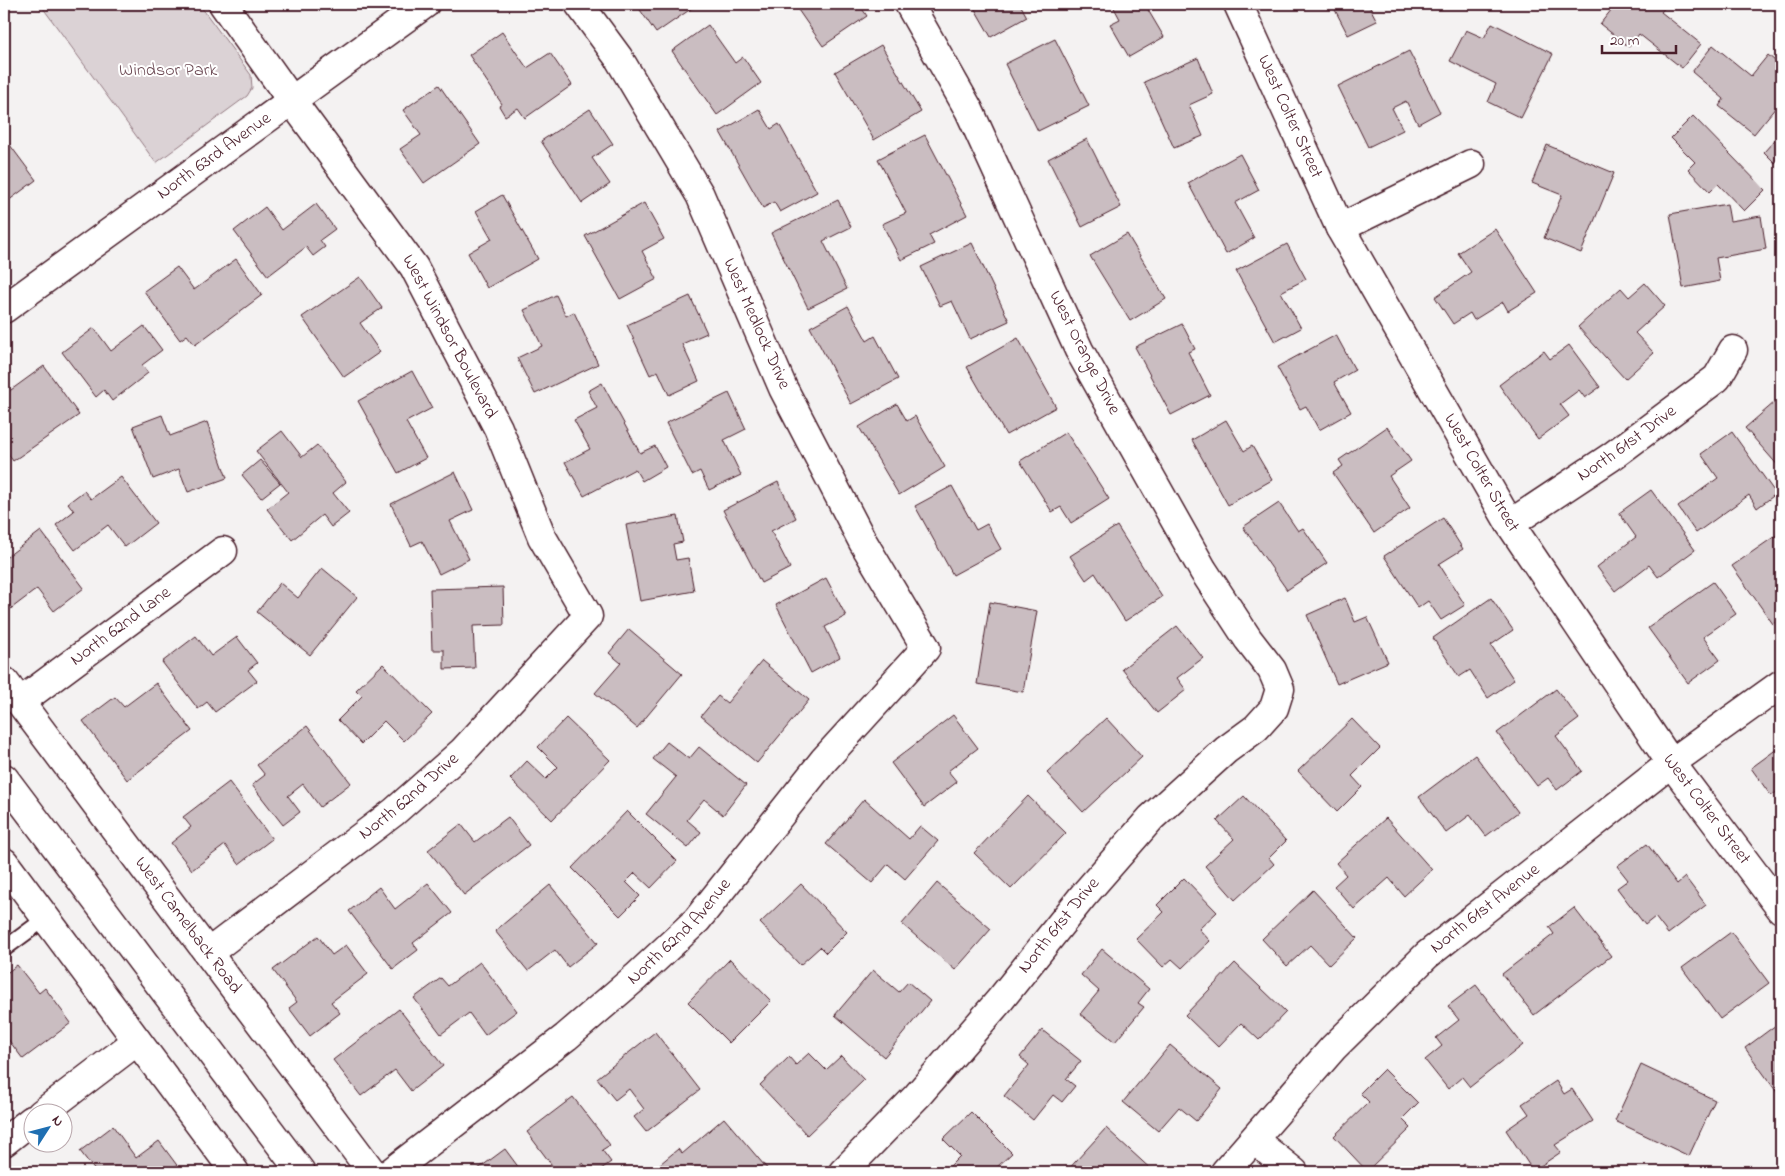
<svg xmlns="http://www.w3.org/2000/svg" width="1785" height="1176" viewBox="0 0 1785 1176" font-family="'Indie Flower',sans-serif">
<rect width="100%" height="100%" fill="#f4f2f2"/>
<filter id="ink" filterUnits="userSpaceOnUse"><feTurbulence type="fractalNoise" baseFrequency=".02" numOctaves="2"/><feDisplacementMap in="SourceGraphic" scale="10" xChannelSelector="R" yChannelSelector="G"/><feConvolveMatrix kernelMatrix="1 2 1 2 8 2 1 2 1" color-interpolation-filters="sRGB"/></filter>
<g filter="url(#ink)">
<path fill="#dbd2d5" stroke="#927880" d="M 40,4 L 199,4 L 251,75 L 252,88 L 247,96 L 156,163 Z"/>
<path fill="#cabdc1" stroke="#4a1f2b" d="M 636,4 L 698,4 L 656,33 Z
M 794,4 L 859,4 L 867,16 L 823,46 Z
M 972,4 L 1020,4 L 1027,17 L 991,37 Z
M 1112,4 L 1158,4 L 1148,10 L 1164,37 L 1129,57 L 1110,24 L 1120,19 Z
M 1332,4 L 1368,4 L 1377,21 L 1348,35 Z
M 1616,4 L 1668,4 L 1661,12 L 1701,44 L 1682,68 L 1639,34 L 1629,47 L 1600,24 Z
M 1492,23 L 1553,54 L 1521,118 L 1488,102 L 1496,84 L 1450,61 L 1466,30 L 1484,38 Z
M 708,25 L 735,63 L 743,57 L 761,83 L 717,115 L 672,51 Z
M 502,32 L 527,68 L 550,53 L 572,85 L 525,118 L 518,108 L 505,116 L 499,106 L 502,104 L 469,55 Z
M 1055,39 L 1089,106 L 1038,131 L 1005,64 Z
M 881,45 L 921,112 L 874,140 L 835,72 Z
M 1713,45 L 1751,76 L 1768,55 L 1781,66 L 1781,101 L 1754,134 L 1719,106 L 1724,99 L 1692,72 Z
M 1409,51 L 1440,112 L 1418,124 L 1406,101 L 1392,108 L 1403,130 L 1368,147 L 1338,86 Z
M 1198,58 L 1213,94 L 1189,105 L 1203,136 L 1174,148 L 1144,82 Z
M 439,85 L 480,144 L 424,183 L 400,149 L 421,135 L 403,110 Z
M 590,109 L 613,144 L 592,158 L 610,184 L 582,203 L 541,141 Z
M 759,109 L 771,129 L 779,124 L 817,192 L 780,212 L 774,202 L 763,208 L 720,132 Z
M 1693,116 L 1765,190 L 1744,211 L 1718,184 L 1710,192 L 1688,169 L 1695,162 L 1671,138 Z
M 1781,133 L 1781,156 L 1775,163 L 1764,152 Z
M 925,135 L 967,215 L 929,235 L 934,244 L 901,260 L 882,224 L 906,213 L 878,159 Z
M 1087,139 L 1121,207 L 1082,227 L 1048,159 Z
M 7,141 L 36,180 L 4,204 L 4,144 Z
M 1547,145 L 1614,173 L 1581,253 L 1544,238 L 1562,195 L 1532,183 Z
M 1240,154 L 1259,190 L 1235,203 L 1254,238 L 1226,254 L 1188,183 Z
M 502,195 L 538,259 L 487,288 L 468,253 L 492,239 L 476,211 Z
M 838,200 L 851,227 L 823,241 L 847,289 L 808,308 L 771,233 Z
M 644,203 L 664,239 L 642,251 L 657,279 L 620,299 L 585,236 Z
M 316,204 L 335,229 L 320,240 L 325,247 L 313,256 L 306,247 L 268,276 L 234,231 L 265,207 L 282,230 Z
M 1727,204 L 1730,221 L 1761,216 L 1766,249 L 1716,258 L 1720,281 L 1683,288 L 1670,214 Z
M 1495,229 L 1537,293 L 1508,311 L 1503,302 L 1474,320 L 1470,313 L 1453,324 L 1435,297 L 1471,272 L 1458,253 Z
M 1127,234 L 1166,299 L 1130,321 L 1090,256 Z
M 972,243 L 1009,321 L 970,339 L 952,301 L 940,306 L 921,267 Z
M 1287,244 L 1306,279 L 1281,292 L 1301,328 L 1275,342 L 1236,271 Z
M 236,259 L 262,295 L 195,345 L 187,335 L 180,340 L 144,291 L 177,267 L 194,290 Z
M 360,277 L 382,308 L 360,323 L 380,352 L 344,377 L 302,317 Z
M 1645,283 L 1665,306 L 1635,333 L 1654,353 L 1625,379 L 1578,327 L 1621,288 L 1629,297 Z
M 1781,286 L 1781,300 L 1775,291 Z
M 556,295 L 566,316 L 574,312 L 598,364 L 535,394 L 517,358 L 542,346 L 524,310 Z
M 690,296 L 707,333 L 682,344 L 699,381 L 669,395 L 658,371 L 650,375 L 627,325 Z
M 848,306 L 867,341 L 875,336 L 898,379 L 851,404 L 810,327 Z
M 1182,324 L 1195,349 L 1188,352 L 1210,395 L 1171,415 L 1135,347 Z
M 144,326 L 162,350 L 142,365 L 148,373 L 112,401 L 104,390 L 96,397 L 62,352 L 94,328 L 111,351 Z
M 1336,335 L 1355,370 L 1334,382 L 1351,412 L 1319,430 L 1306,406 L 1300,409 L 1277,367 Z
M 1018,338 L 1056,407 L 1006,435 L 967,367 Z
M 1569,345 L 1600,387 L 1585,398 L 1579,390 L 1560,404 L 1569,416 L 1538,439 L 1499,385 L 1544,351 L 1550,359 Z
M 44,366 L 79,415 L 13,461 L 4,448 L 4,395 Z
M 412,371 L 432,408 L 406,422 L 426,458 L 398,473 L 358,401 Z
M 602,383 L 640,453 L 655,446 L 666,467 L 642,481 L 635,469 L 584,496 L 565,462 L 590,449 L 574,420 L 597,408 L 588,391 Z
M 729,393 L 746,429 L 724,440 L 741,475 L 709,490 L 700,471 L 692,475 L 666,423 Z
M 1775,402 L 1781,409 L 1781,469 L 1745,428 Z
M 897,404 L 907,421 L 915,416 L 945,467 L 899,495 L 859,427 Z
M 162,415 L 170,436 L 207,422 L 227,478 L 188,492 L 179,469 L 153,479 L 133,426 Z
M 1226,420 L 1244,451 L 1252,446 L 1272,480 L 1228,505 L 1192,440 Z
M 1387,427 L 1411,461 L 1389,476 L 1410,508 L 1374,533 L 1333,473 L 1343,466 L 1339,460 Z
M 282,431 L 302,457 L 317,445 L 346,482 L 333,493 L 349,513 L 331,527 L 322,515 L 292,540 L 267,509 L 288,492 L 256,451 Z
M 1066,432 L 1109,499 L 1071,523 L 1061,507 L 1052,512 L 1020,461 Z
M 1732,432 L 1776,494 L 1757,508 L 1749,495 L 1696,533 L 1678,507 L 1718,478 L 1701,454 Z
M 260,460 L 280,483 L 261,498 L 242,475 Z
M 455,472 L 473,510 L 450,521 L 469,559 L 439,574 L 422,541 L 411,546 L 391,504 Z
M 121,477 L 156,523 L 125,547 L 108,525 L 75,550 L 56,525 L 74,511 L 68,503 L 84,491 L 91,499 Z
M 778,482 L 796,518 L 771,531 L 790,568 L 761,583 L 723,510 Z
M 952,486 L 976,530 L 987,524 L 1001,549 L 953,575 L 915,506 Z
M 1651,490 L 1695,550 L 1658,577 L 1649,565 L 1615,591 L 1597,567 L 1636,537 L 1619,513 Z
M 1279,503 L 1298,531 L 1303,528 L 1327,563 L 1287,590 L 1243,527 Z
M 678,516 L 683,542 L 673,544 L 676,560 L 688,558 L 694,591 L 640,601 L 626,525 Z
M 1443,518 L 1463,549 L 1439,564 L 1465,605 L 1441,620 L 1428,601 L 1418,608 L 1384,556 Z
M 1117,526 L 1162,597 L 1125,621 L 1095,573 L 1086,580 L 1070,556 Z
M 41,531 L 84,588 L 54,611 L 37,589 L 4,614 L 4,559 Z
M 1781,532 L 1781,618 L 1773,624 L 1732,566 Z
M 322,568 L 357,597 L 310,655 L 257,612 L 280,583 L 298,598 Z
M 826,578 L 846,616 L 825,627 L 840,657 L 811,673 L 776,605 Z
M 1713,582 L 1736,614 L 1703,637 L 1720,660 L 1688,683 L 1648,628 Z
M 503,587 L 504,625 L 473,626 L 475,668 L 444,669 L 444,650 L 432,650 L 430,589 Z
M 1345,598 L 1355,622 L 1367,617 L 1388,662 L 1337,684 L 1307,615 Z
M 1491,598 L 1513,630 L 1491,645 L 1514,680 L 1488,698 L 1470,670 L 1459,677 L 1433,638 Z
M 990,602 L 1037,611 L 1023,692 L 977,684 Z
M 1177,626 L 1203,658 L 1177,678 L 1186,690 L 1157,713 L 1122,669 Z
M 629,629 L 682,674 L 637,728 L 595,693 L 621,663 L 609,653 Z
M 196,636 L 211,656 L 237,637 L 257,663 L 248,670 L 257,681 L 215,712 L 207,702 L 198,709 L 162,662 Z
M 762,661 L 809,700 L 757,763 L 701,716 L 718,696 L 727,703 Z
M 383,664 L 432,714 L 404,741 L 384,721 L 361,744 L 338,720 L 362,696 L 356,690 Z
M 156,683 L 192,731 L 127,780 L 83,721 L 115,697 L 124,707 Z
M 1556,689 L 1579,719 L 1556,736 L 1582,771 L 1557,790 L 1548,778 L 1537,786 L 1497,733 Z
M 953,715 L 978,748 L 948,771 L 957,782 L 924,807 L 891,763 Z
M 566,718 L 610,760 L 552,820 L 510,779 L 527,761 L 546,779 L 558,767 L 538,747 Z
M 1106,718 L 1142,757 L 1083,812 L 1047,773 Z
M 1352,719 L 1380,748 L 1352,776 L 1362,787 L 1337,812 L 1298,771 Z
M 307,726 L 351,783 L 320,807 L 303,784 L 288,796 L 300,812 L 283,825 L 252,785 L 265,775 L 257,765 Z
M 667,742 L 689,759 L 699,747 L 746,785 L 723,815 L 704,799 L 687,820 L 701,832 L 688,848 L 646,814 L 676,777 L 653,759 Z
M 1781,746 L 1781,789 L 1771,796 L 1751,768 Z
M 1475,755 L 1518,812 L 1486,836 L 1470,815 L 1446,833 L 1419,797 Z
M 229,782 L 272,839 L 239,864 L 225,845 L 192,870 L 171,843 L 191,827 L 183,817 Z
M 1028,796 L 1066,833 L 1011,889 L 974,853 Z
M 1244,796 L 1286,841 L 1269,858 L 1274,864 L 1235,900 L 1205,866 L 1234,839 L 1217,821 Z
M 864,799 L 909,839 L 920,826 L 938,841 L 905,879 L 888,864 L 872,883 L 826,844 Z
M 627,811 L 677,861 L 651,888 L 635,873 L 626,882 L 640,896 L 620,916 L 572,868 Z
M 508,817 L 529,845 L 464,895 L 428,850 L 461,824 L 475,842 Z
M 1386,818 L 1432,870 L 1404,896 L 1389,878 L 1354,909 L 1334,886 L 1346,875 L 1336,863 Z
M 1647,844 L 1677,884 L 1685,877 L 1706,905 L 1668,934 L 1655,917 L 1645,925 L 1617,888 L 1628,880 L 1617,866 Z
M 1184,878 L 1217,912 L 1199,929 L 1210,941 L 1182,968 L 1172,959 L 1163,967 L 1136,939 L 1164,912 L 1157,905 Z
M 428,883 L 452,913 L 413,943 L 418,950 L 393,969 L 349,911 L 379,887 L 395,909 Z
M 937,883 L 991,929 L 955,970 L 902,924 Z
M 801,884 L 847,932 L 826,953 L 820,947 L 800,965 L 760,923 Z
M 550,885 L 598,943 L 568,967 L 555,950 L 528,971 L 495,931 Z
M 1313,890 L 1357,938 L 1329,965 L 1310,945 L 1287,966 L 1262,939 Z
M 1574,908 L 1611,956 L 1534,1015 L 1502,974 L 1554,934 L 1549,927 Z
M 1731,932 L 1769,983 L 1720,1019 L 1682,968 Z
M 318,936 L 332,955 L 346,945 L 368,974 L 331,1002 L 340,1013 L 310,1036 L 289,1008 L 297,1002 L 273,970 Z
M 1102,949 L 1149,989 L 1138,1003 L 1144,1007 L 1115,1042 L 1080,1014 L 1099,991 L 1081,975 Z
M 730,959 L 771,1001 L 729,1043 L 688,1002 Z
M 480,962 L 517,1011 L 485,1035 L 469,1013 L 441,1034 L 414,998 L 441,978 L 448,986 Z
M 1235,963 L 1286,1012 L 1259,1040 L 1241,1023 L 1218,1047 L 1185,1015 Z
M 17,965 L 39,993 L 45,988 L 71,1023 L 23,1059 L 4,1034 L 4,975 Z
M 873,970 L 899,992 L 908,982 L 930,1001 L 884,1057 L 835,1015 Z
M 1476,985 L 1523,1045 L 1470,1087 L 1462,1077 L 1448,1089 L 1425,1060 L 1442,1046 L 1436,1038 L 1459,1020 L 1448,1006 Z
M 399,1009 L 443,1066 L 411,1091 L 395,1070 L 361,1096 L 333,1060 Z
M 1776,1025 L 1781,1032 L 1781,1098 L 1745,1048 Z
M 1042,1030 L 1081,1061 L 1066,1079 L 1075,1086 L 1062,1102 L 1053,1095 L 1033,1120 L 1004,1096 L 1029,1065 L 1020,1057 Z
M 655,1032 L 700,1090 L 646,1132 L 634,1117 L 644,1109 L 629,1089 L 615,1100 L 597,1078 Z
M 1170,1045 L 1222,1089 L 1196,1121 L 1179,1107 L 1158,1131 L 1123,1102 Z
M 809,1053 L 826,1070 L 841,1056 L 864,1080 L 807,1135 L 760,1085 L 789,1057 L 796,1065 Z
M 1641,1065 L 1715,1100 L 1689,1156 L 1615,1121 Z
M 1384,1069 L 1418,1103 L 1402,1119 L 1411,1128 L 1367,1171 L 1334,1136 L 1369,1102 L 1360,1093 Z
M 1556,1081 L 1564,1094 L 1572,1089 L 1593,1121 L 1555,1145 L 1561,1152 L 1533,1171 L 1506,1130 L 1529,1114 L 1522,1104 Z
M 573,1097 L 610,1145 L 602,1150 L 611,1162 L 597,1172 L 590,1172 L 583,1163 L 571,1172 L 557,1172 L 527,1132 Z
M 971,1112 L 1012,1153 L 996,1168 L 1001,1172 L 944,1172 L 960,1156 L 943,1139 Z
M 724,1118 L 770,1172 L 696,1172 L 693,1168 L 688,1172 L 666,1172 L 660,1164 L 678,1149 L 682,1154 Z
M 113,1126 L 136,1158 L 159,1141 L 179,1168 L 173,1172 L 96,1172 L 80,1151 Z
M 1106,1128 L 1154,1172 L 1066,1172 Z
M 505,1149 L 522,1172 L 474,1172 Z
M 1464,1164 L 1475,1172 L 1458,1172 Z"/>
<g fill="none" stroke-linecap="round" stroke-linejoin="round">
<g stroke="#4a1f2b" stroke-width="18">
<path id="service" d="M 4,949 L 46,918"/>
</g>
<g stroke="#4a1f2b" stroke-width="31">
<g id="minor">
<path id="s1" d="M 1238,4 L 1340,228 L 1510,524 L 1671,763 L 1781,909"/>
<path d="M 1340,228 L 1471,164"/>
<path id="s2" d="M 1510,524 L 1611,457 L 1717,378 L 1733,350"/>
<path id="s3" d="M 4,681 L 372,1172"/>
<path id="s4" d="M 20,702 L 223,551"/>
<path d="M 4,862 L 235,1172"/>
<path id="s5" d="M 208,953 L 394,812 L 463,751 L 588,616 L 542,537 L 498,428 L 414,267 L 292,101 L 223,4"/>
<path d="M 41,1114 L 137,1041"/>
<path d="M 1254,1140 L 1294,1172"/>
<path d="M 4,1142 L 32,1120"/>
<path id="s6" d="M 391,1172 L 566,1037 L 636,977 L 697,920 L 824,760 L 926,648 L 863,542 L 783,388 L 700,195 L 618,57 L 579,4"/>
<path id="s7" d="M 843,1172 L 917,1096 L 1000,1000 L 1083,896 L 1151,818 L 1226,750 L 1256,728 L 1274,708 L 1280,689 L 1272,670 L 1248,639 L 1203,570 L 1079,350 L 969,110 L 909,4"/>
<path id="s8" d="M 1225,1172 L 1333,1048 L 1427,955 L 1671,763 L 1781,684"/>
</g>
</g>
<g stroke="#4a1f2b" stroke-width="31">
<g id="tertiary">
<path id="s9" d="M 4,309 L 425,4"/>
</g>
</g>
<g stroke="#4a1f2b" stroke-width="31">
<path id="primary" d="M 4,778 L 301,1172"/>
</g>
<use href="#service" stroke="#fff" stroke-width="14"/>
<use href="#minor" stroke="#fff" stroke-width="28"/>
<use href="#tertiary" stroke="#fff" stroke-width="28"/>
<use href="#primary" stroke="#fff" stroke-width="28"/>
</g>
</g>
<g text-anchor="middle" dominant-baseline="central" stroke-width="4" stroke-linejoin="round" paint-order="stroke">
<g font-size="18" fill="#6e4c56" stroke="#fff">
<text x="168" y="71">Windsor Park</text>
</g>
<g font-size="18" fill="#4a1f2b" stroke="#fff">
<text stroke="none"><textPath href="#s1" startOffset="124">West Colter Street</textPath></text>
<text stroke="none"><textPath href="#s9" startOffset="260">North 63rd Avenue</textPath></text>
<text transform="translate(756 324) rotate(66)">West Medlock Drive</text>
<text transform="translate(449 337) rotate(62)">West Windsor Boulevard</text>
<text transform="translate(1084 353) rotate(63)">West Orange Drive</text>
<text stroke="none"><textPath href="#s2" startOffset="142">North 61st Drive</textPath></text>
<text stroke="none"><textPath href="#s1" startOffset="529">West Colter Street</textPath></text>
<text stroke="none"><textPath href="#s4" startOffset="126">North 62nd Lane</textPath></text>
<text stroke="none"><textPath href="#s5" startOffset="255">North 62nd Drive</textPath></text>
<text stroke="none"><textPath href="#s1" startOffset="934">West Colter Street</textPath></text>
<text stroke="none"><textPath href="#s8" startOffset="371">North 61st Avenue</textPath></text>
<text stroke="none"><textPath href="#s3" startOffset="306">West Camelback Road</textPath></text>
<text stroke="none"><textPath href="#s7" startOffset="328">North 61st Drive</textPath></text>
<text stroke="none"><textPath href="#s6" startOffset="376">North 62nd Avenue</textPath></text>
</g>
</g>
<rect width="1785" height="1176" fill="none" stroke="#fff" stroke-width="20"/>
<rect x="10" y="10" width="1765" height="1156" fill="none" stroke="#4a1f2b" stroke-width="2" filter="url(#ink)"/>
<g transform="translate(48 1128) rotate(54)"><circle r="24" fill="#ffffff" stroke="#b7a5aa"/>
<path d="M0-4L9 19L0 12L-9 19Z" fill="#1f6fb2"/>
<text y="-8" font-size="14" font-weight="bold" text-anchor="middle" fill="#4a1f2b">N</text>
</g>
<path d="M1602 45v8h74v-8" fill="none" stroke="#4a1f2b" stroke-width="2.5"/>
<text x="1610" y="45" font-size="15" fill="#4a1f2b" stroke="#ffffff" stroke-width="4" paint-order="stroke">20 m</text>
</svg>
